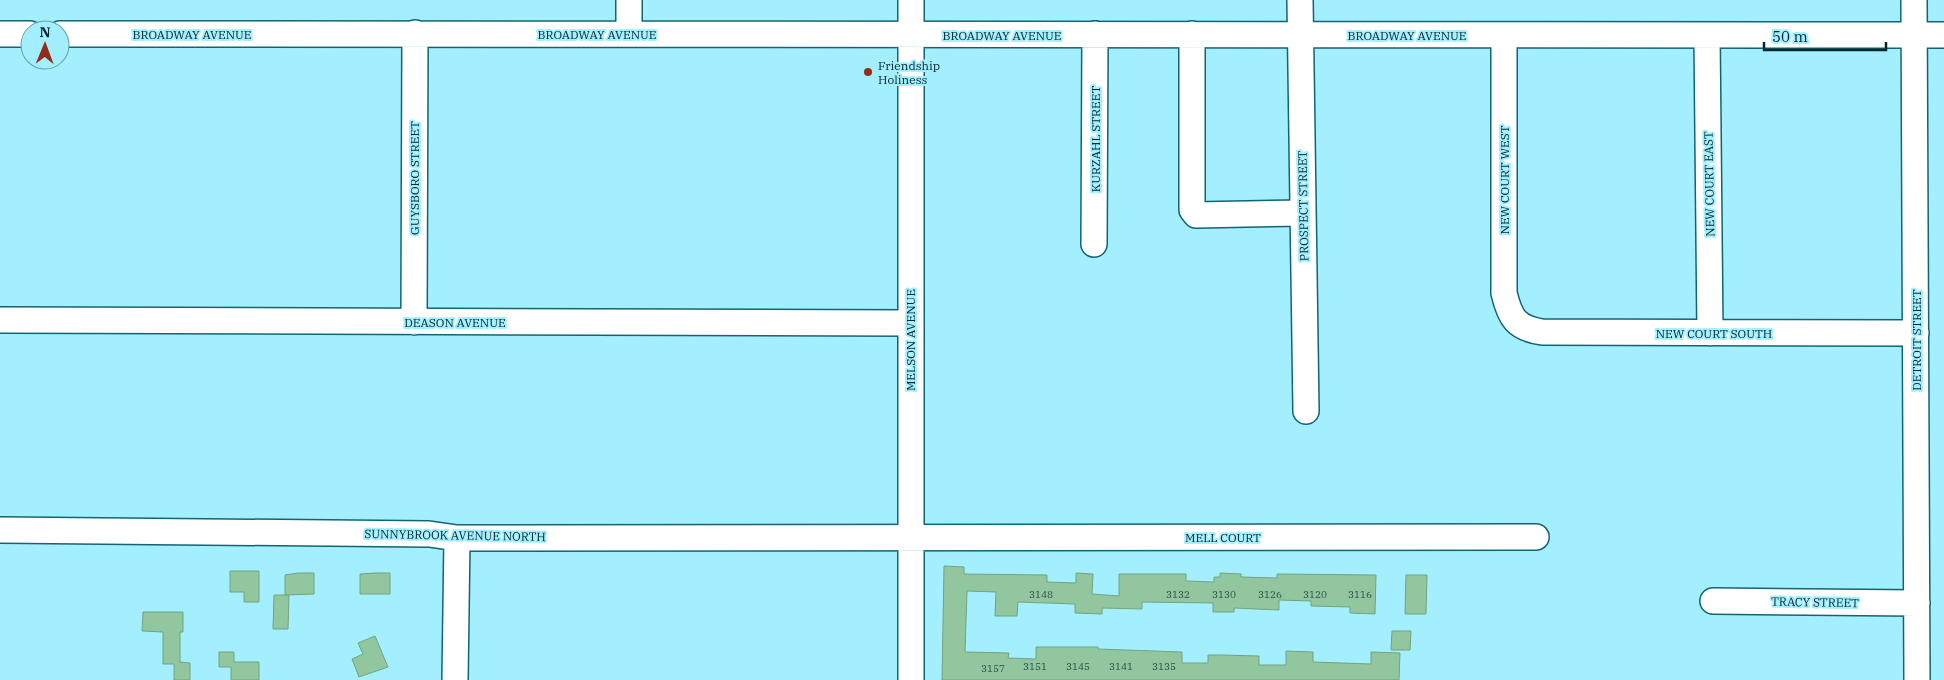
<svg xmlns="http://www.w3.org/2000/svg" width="1944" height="680" viewBox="0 0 1944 680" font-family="'IBM Plex Serif',serif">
<rect width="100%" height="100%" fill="#a4efff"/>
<path fill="#92c69f" stroke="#71a47e" d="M 944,566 L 964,567 L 964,574 L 1047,575 L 1047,582 L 1076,583 L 1076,573 L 1093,574 L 1092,594 L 1119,596 L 1119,574 L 1186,574 L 1186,581 L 1214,582 L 1214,577 L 1220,577 L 1220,573 L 1241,574 L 1241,577 L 1277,578 L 1277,574 L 1376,575 L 1375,614 L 1350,613 L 1350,607 L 1311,606 L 1311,601 L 1279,600 L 1279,610 L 1234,608 L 1234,612 L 1213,612 L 1213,603 L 1142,602 L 1142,609 L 1102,608 L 1102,614 L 1075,613 L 1075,604 L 1018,602 L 1017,616 L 995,616 L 996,592 L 967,591 L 965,652 L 1009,653 L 1008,658 L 1036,659 L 1036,647 L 1098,647 L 1098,649 L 1182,652 L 1182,663 L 1208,663 L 1208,655 L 1221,655 L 1259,656 L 1259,665 L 1286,665 L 1286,651 L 1313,652 L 1313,662 L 1371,664 L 1371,652 L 1400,653 L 1399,680 L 942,680 Z
M 230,571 L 259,571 L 259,602 L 244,602 L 244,592 L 230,592 Z
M 298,573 L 314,573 L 314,594 L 285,595 L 285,575 Z
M 375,573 L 390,573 L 390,594 L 360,594 L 360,574 Z
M 1406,575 L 1427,575 L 1426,614 L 1405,614 Z
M 274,595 L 289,595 L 288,629 L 273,629 Z
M 143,612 L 183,612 L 183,632 L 180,632 L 180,662 L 190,663 L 190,680 L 174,680 L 174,664 L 163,664 L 163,632 L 142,631 Z
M 1392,631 L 1411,631 L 1410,650 L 1391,650 Z
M 375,636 L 388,667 L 359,677 L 352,659 L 363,654 L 358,643 Z
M 219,652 L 234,652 L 234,662 L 259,662 L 259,680 L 231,680 L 231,667 L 219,667 Z"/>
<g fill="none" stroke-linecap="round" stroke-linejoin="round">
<g stroke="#106573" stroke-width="28">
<path id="minor" d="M 629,0 L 629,34
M 911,0 L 911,680
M 1300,0 L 1306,411
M 1914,0 L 1917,680
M 0,34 L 30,34
M 60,34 L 1944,35
M 1192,34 L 1192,210 L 1196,215 L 1303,213
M 1504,35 L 1504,293 C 1510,318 1516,328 1542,332 L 1916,333
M 1707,35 L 1710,333
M 1094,244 L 1095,34
M 0,320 L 910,323
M 414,322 L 415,33
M 0,530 L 429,534 L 457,538 L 1536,537
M 1713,601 L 1917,603
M 455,680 L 457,538"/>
</g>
<use href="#minor" stroke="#fff" stroke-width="25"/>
</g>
<circle fill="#952b1a" stroke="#a4efff" stroke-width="2" cx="868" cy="72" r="5"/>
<g text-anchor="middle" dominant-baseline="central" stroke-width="4" stroke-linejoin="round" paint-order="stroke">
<g font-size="10" fill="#284e48">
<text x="1041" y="594">3148</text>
<text x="1178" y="594">3132</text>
<text x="1224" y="594">3130</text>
<text x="1270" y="594">3126</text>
<text x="1315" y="594">3120</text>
<text x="1360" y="594">3116</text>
<text x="1035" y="666">3151</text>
<text x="1078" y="666">3145</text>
<text x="1121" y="666">3141</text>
<text x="1164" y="666">3135</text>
<text x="993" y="668">3157</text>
</g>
<g font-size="12" fill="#05262b" stroke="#a4efff">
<text x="192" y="34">BROADWAY AVENUE</text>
<text x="597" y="34">BROADWAY AVENUE</text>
<text x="1002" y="35">BROADWAY AVENUE</text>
<text x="1407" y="35">BROADWAY AVENUE</text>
<text transform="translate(1095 139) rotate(-90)">KURZAHL STREET</text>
<text transform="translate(414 178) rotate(-90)">GUYSBORO STREET</text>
<text transform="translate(1504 180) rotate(-90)">NEW COURT WEST</text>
<text transform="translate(1709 184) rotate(-91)">NEW COURT EAST</text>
<text transform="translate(1303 206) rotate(-91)">PROSPECT STREET</text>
<text x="455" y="322">DEASON AVENUE</text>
<text x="1714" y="333">NEW COURT SOUTH</text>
<text transform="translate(910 340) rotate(-90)">MELSON AVENUE</text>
<text transform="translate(1916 340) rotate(-90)">DETROIT STREET</text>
<text transform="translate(455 535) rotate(1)">SUNNYBROOK AVENUE NORTH</text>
<text x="1223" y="537">MELL COURT</text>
<text transform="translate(1815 602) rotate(1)">TRACY STREET</text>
</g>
<g font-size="12" fill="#05262b" stroke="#a4efff" text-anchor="start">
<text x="878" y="65">Friendship<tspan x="878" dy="14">Holiness</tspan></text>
</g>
</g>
<g transform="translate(45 45) rotate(1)"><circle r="24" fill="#a4efff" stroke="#649faa"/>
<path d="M0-4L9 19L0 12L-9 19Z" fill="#952b1a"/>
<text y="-8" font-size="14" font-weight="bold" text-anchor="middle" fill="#05262b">N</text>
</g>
<path d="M1764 42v8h122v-8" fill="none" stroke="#05262b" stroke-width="2.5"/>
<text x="1772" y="42" font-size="15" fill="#05262b" stroke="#a4efff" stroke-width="4" paint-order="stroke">50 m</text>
</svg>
